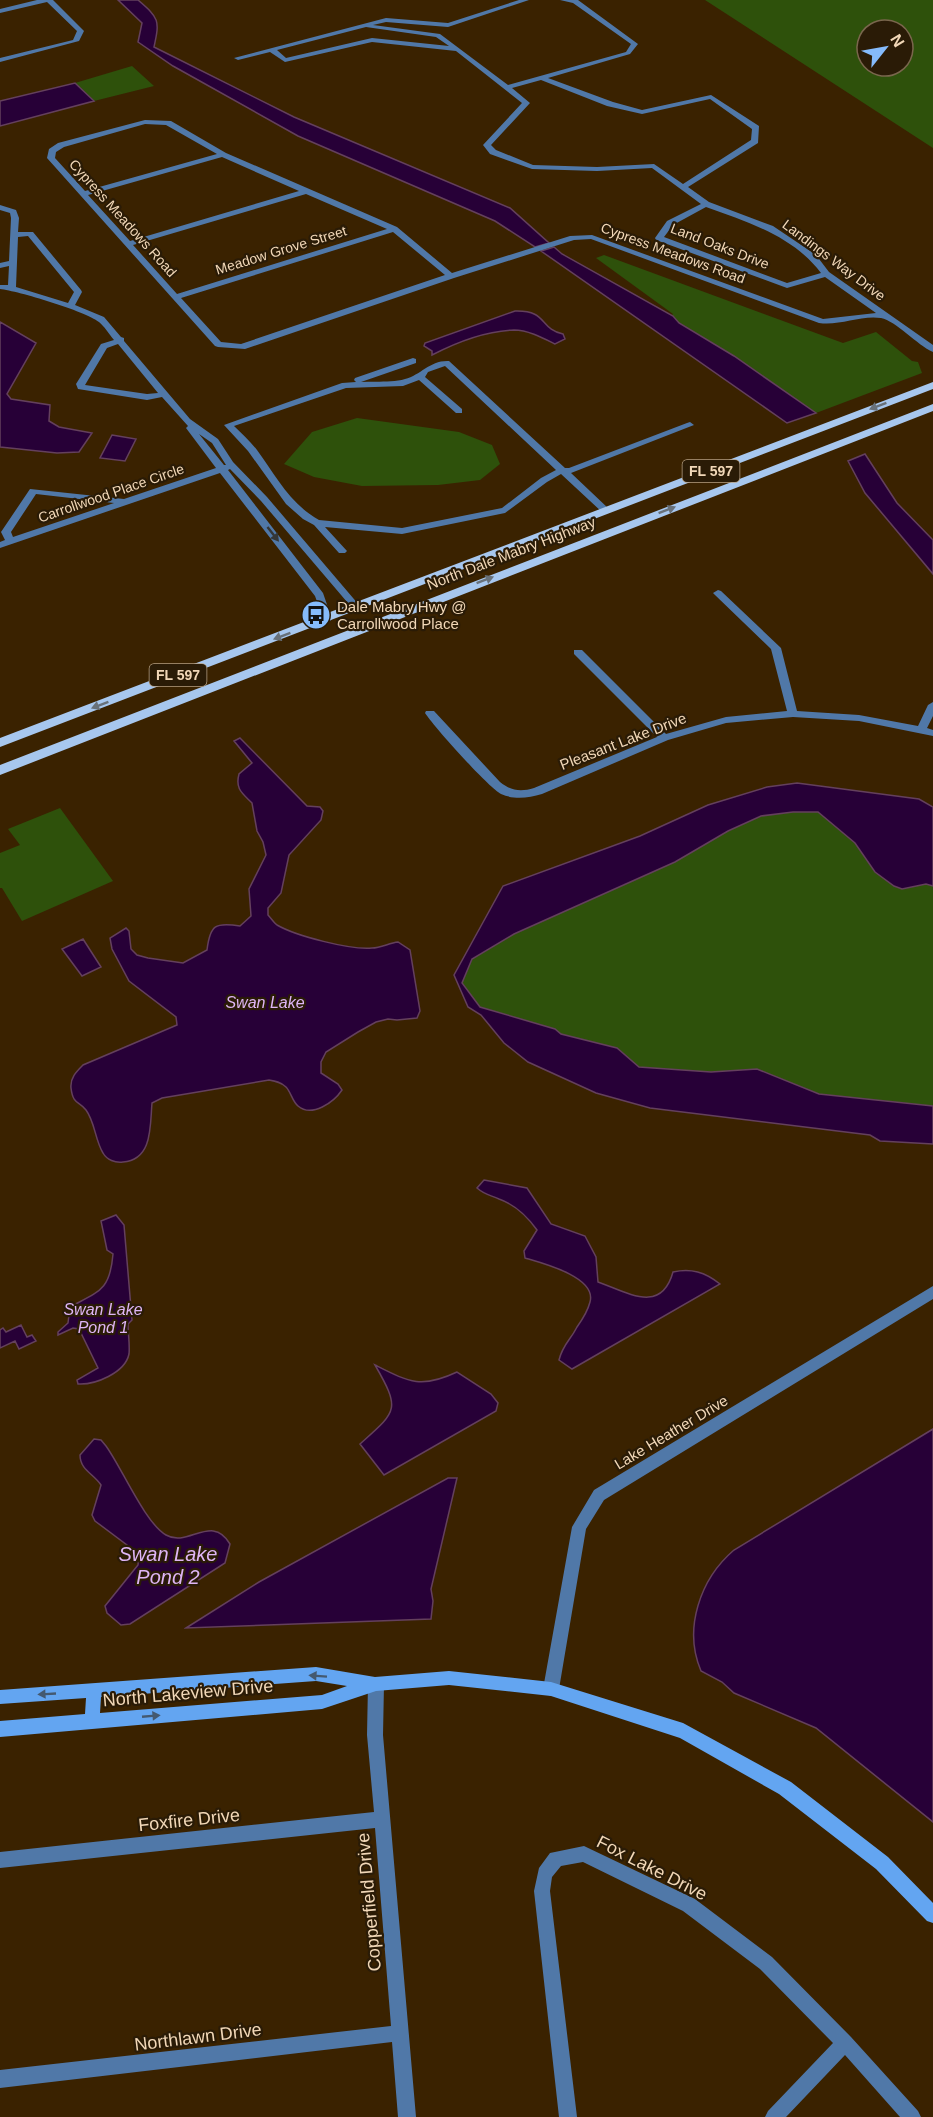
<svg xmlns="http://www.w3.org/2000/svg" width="933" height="2117" viewBox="0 0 933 2117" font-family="Helvetica,sans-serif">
<rect width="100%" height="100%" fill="#3a2200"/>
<path fill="#2e510b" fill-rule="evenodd" d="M 705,0 L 933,0 L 933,148 ZM 867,30 L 903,30 L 903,66 L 867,66 Z
M 132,66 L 154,86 L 94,101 L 75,83 Z
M 604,255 L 843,343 L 876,332 L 912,361 L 918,362 L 922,373 L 816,413 L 734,356 L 679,323 L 672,315 L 673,314 L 596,258 Z
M 357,418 L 459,432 L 492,445 L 500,464 L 480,480 L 438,485 L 362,486 L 314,477 L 284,464 L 312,432 Z
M 60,808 L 113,881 L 22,921 L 2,888 L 0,888 L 0,853 L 20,845 L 8,829 Z
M 793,812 L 818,812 L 836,825 L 855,843 L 875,872 L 902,889 L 926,884 L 933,886 L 933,1106 L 819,1094 L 757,1069 L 711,1072 L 639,1067 L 617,1048 L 561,1034 L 555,1029 L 480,1007 L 462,983 L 472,959 L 514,934 L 675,862 L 728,831 L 761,816 Z"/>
<path fill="#270037" stroke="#64405d" stroke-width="1.5" d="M 118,0 L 138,0 C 159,18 160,20 154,47 L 294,117 L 510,208 L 549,243 L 535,247 L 495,221 L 298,136 L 173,66 L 138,42 L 142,23 Z
M 75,83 L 94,101 L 0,126 L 0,101 Z
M 554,247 L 562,254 L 673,316 L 679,323 L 734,356 L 816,413 L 787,423 L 541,251 Z
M 515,311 C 548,310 539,329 563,334 L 565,339 L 555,344 C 543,338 528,330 514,330 C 486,331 457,342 432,355 L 432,351 L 424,346 L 425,343 Z
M 0,322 L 36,343 L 7,394 L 11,399 L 50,405 L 49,421 L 59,427 L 92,433 L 79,452 L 57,453 L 0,447 Z
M 112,435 L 136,439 L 125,461 L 100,458 Z
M 865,454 L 897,503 L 933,540 L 933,574 L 865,493 L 848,461 Z
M 240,738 L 307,806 L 320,807 L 323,811 L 321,820 L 289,855 L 281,893 L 268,908 L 268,915 C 271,918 274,923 277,925 C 296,936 350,950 372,948 C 381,948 389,943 398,942 L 410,950 L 420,1011 L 417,1018 L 397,1020 L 388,1019 L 376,1022 L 358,1032 L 326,1052 L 321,1062 L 321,1073 L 338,1084 L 342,1090 C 334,1102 312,1118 298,1106 C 292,1101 291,1092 286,1087 C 281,1082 275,1081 269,1080 L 162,1098 L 152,1103 C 150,1125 153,1160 123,1162 C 115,1163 107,1160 103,1153 C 95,1140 95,1122 86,1110 C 79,1101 73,1105 71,1088 C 70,1078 76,1072 83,1065 L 177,1025 L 176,1017 L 129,981 L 112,949 L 110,938 L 126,928 L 129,931 L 131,949 L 137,955 L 148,958 L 183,963 L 207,950 C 210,925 215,922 240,926 L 251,916 L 249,889 L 266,855 L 263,842 L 257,831 L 252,803 C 242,793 235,789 239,774 L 252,763 L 234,741 Z
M 797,783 L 919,799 L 933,807 L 933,886 L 926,884 L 902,889 L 894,886 L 875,872 L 855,843 L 818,812 L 793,812 L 761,816 L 728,831 L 675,862 L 514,934 L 472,959 L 462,983 L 480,1007 L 555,1029 L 561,1034 L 617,1048 L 639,1067 L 711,1072 L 757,1069 L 819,1094 L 933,1106 L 933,1144 L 880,1141 L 870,1135 L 650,1108 L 596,1093 L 528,1062 L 504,1043 L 481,1015 L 468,1007 L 454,975 L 503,886 L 640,836 L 708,805 L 767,787 Z
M 83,939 L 101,967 L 82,976 L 62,949 Z
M 484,1180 L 527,1188 L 551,1224 L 585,1236 L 596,1257 L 598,1282 C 627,1292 661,1315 673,1272 C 691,1268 705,1272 720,1284 L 572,1369 L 559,1360 C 563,1344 570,1341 577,1327 C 582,1320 588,1310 590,1302 C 597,1277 542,1263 525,1258 L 524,1251 L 537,1230 C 527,1216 516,1205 499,1199 C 490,1195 485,1195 477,1188 Z
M 116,1215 L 124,1225 L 132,1320 L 128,1324 C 128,1333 130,1345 129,1354 C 125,1373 95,1385 78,1384 L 77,1380 L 98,1368 L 79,1329 L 73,1328 L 58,1335 L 58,1332 L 68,1323 L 70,1307 C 100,1291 110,1290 113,1254 L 107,1250 L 101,1221 Z
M 21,1325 L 27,1337 L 32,1335 L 36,1341 L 19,1349 L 15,1341 L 0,1348 L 0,1330 L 3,1328 L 6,1332 Z
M 375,1365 C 409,1382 421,1389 457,1372 L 491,1394 L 498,1403 L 496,1411 L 384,1475 L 360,1444 C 397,1411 401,1410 375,1365 Z
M 933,1429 L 933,1822 L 816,1728 L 734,1693 L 722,1682 L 701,1671 C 683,1629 700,1579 734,1550 Z
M 94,1439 L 101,1440 L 106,1446 C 122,1468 145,1523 166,1535 C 188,1548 212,1513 230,1544 L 225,1563 L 130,1624 L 121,1625 L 107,1613 L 105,1606 L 138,1565 L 139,1554 L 95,1521 L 92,1515 L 101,1485 C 94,1474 80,1470 80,1455 Z
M 448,1478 L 457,1478 L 431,1589 L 433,1601 L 431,1619 L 186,1628 L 259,1582 Z"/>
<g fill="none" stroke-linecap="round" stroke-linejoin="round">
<path fill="#5078a8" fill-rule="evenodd" d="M 37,0 L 53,0 L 84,31 L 79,41 L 0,62 L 0,58 L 73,40 L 77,31 L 47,2 L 0,13 L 0,9 Z
M 519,0 L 529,0 L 448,27 L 386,22 L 373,25 L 440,34 L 508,85 L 626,52 L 631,44 L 573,3 L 560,0 L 578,0 L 638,44 L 630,54 L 548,78 L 613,102 L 642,110 L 711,95 L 759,126 L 758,143 L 688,187 L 709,202 L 773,226 L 816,255 L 829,272 L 933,345 L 933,352 C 917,345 896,321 881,318 C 860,315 840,326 819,323 L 591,239 L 574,240 L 454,278 L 245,349 L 218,347 L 215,346 L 47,158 L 49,149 L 58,143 L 145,120 L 171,121 L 226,153 L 397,227 L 452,273 L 570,236 L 592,235 L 823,319 L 876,313 L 825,277 L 787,288 L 656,240 L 655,238 L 667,221 L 701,204 L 652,168 L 597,171 L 532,169 L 490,154 L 483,145 L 522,103 L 456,51 L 372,42 L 285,62 L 270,52 L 238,60 L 234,58 L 386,18 L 448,23 ZM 366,27 L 436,37 L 449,46 L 372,38 L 286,58 L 277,50 ZM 541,80 L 607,106 L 642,114 L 710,99 L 752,129 L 751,140 L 683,184 L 654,164 L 597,167 L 533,165 L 496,150 L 491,145 L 530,103 L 512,88 ZM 145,124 L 166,125 L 217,154 L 85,191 L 55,158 L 56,152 L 64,147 ZM 222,157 L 299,191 L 130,241 L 88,195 ZM 306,194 L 387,229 L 177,294 L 133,245 ZM 706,207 C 748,222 793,236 821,273 L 787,283 L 664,237 L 673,225 ZM 393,232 L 445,275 L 241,344 L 221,342 L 181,298 Z
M 0,205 L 16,210 L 19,218 L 18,232 L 33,232 L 81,290 L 82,292 L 75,305 L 104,317 L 121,337 L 124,338 L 124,341 L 190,419 L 218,439 L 233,462 L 267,497 L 359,605 L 359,609 L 353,609 L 261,501 L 230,469 L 228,470 L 323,593 L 332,619 L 330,621 L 324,621 L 315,596 L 220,473 L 0,548 L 0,542 L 5,540 L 1,532 L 30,489 L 124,499 L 216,468 L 186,428 L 188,426 L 162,397 L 147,400 L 78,389 L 76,384 L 101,344 L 114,340 C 109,334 104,326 99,322 C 85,311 18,291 0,289 L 0,285 L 8,285 L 9,266 L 0,268 L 0,263 L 9,261 L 11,218 L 10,213 L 0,210 ZM 28,236 L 74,292 L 68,303 L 16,287 L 18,237 ZM 118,344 L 158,393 L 147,394 L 85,385 L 107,348 ZM 199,434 L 212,443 L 226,465 L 224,465 ZM 36,494 L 114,503 L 13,537 L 11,532 Z
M 413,358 L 416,359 L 416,363 L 361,382 C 375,381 392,383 405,379 C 421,375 430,360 449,361 L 565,468 L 569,468 L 687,423 L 690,422 L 694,425 L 571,473 L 609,509 L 609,513 L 603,513 L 561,474 L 547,482 L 505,513 L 402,534 L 325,527 L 347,551 L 345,553 L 339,553 L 314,525 L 303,519 L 286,504 L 248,451 L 224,425 L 342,383 L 356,382 L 354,380 L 355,378 ZM 445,366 L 556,470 L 541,478 L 502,508 L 402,528 L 319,520 C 290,504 276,476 257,450 C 250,441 242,434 234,426 L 346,388 L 403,386 L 419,380 L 456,413 L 462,413 L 462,409 L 425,377 L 428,372 Z
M 718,590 L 721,591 L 781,648 L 797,711 L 859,715 L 918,726 L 928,705 L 933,702 L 933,716 L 927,728 L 933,730 L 933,736 L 859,721 L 793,717 L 726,723 L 668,740 L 542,794 C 528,798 515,800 501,794 C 488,787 435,728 425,713 L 426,711 L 434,711 L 500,782 C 511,791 521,792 534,788 L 657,737 L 574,654 L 574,650 L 582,650 L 666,734 L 726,717 L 787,711 L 771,649 L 715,595 L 713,593 Z
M 933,1286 L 933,1299 L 604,1500 L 586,1529 L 559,1689 L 556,1694 L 551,1696 L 546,1694 L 543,1689 L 572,1527 L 594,1490 Z
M 376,1677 L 381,1679 L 384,1684 L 383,1735 L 416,2117 L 398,2117 L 392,2042 L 0,2088 L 0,2070 L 391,2026 L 375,1828 L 0,1868 L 0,1852 L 374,1812 L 367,1735 L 368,1684 L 371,1679 Z
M 584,1846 L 695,1899 L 772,1957 L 851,2037 L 918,2111 L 921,2117 L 900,2117 L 845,2055 L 786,2117 L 765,2117 L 768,2111 L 833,2043 L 760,1969 L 683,1911 L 583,1862 L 561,1866 L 552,1877 L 550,1891 L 577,2117 L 559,2117 L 534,1891 L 539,1868 L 550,1853 Z"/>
<path fill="#63a5f1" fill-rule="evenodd" d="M 316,1667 L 375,1677 L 449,1671 L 551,1682 L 683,1723 L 791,1782 L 888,1857 L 933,1903 L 933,1923 L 927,1921 L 876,1869 L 779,1794 L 680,1738 L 551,1696 L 449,1685 L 376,1691 L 322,1709 L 0,1737 L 0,1721 L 85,1714 L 86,1698 L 0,1704 L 0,1690 ZM 316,1681 L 347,1686 L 322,1695 L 100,1713 L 101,1697 Z"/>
<path fill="#a7c7ee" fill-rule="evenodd" d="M 933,382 L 933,389 L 0,747 L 0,738 Z
M 933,404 L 933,411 L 0,775 L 0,765 Z"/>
</g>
<defs><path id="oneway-solid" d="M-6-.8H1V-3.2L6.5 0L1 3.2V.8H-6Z" transform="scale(1.5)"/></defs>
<g fill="#68717a">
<use href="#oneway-solid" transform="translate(878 406) rotate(159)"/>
<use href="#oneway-solid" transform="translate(667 510) rotate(-21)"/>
<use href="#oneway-solid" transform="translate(485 580) rotate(-21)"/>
<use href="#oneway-solid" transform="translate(282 636) rotate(159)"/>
<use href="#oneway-solid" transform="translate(100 705) rotate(159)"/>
</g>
<use fill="#353737" href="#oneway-solid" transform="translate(273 534) rotate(52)"/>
<g fill="#445970">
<use href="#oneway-solid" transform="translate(318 1676) rotate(-176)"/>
<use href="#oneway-solid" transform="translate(47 1694) rotate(177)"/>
<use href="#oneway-solid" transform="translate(151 1716) rotate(-5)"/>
</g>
<defs>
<g id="bus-disc" transform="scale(1.5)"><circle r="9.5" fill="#85bbfb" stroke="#2a1b06"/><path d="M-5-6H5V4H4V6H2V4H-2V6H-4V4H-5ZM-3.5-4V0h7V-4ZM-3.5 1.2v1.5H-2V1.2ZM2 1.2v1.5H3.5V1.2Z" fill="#111"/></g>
</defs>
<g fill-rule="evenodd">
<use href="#bus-disc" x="316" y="615"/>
</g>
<g text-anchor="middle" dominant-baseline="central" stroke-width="4.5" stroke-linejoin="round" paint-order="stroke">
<g font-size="14" fill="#f1d7b7" stroke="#2a1b06">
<text transform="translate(123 218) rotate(48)">Cypress Meadows Road</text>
<text transform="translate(720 246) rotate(21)">Land Oaks Drive</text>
<text transform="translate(281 250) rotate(-17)">Meadow Grove Street</text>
<text transform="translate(673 253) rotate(20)">Cypress Meadows Road</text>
<text transform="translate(834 260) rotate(37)">Landings Way Drive</text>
<text transform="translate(111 493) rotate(-19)">Carrollwood Place Circle</text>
</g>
<g fill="#2a1b06" stroke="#b59f82" stroke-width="1.5">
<rect x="682.5" y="460" width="57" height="22" rx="4.5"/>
<rect x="149.5" y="664" width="57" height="22" rx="4.5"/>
</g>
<g font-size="14" font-weight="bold" fill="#f1d7b7">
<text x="711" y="471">FL 597</text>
<text x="178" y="675">FL 597</text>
</g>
<g font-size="15" fill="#f1d7b7" stroke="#2a1b06">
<text transform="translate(511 553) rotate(-21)">North Dale Mabry Highway</text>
<text transform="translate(623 741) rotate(-21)">Pleasant Lake Drive</text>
<text transform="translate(671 1432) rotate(-31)">Lake Heather Drive</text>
</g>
<g font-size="15" fill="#f1d7b7" stroke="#2a1b06" text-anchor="start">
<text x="337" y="606">Dale Mabry Hwy @<tspan x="337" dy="17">Carrollwood Place</tspan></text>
</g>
<g font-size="16" font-style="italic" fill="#deb5f5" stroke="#2a1b06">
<text x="265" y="1002">Swan Lake</text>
<text x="103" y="1309">Swan Lake<tspan x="103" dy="18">Pond 1</tspan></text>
</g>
<g font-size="18" fill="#f1d7b7" stroke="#2a1b06">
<text transform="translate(188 1693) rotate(-5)">North Lakeview Drive</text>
<text transform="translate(189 1820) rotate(-6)">Foxfire Drive</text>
<text transform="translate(652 1868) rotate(27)">Fox Lake Drive</text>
<text transform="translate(369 1902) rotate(-95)">Copperfield Drive</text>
<text transform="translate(198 2037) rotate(-7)">Northlawn Drive</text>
</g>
<g font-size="20" font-style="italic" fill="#deb5f5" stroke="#2a1b06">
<text x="168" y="1554">Swan Lake<tspan x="168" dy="23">Pond 2</tspan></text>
</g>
</g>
<g transform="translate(885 48) rotate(59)"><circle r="28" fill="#2a1b06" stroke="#7a664d" stroke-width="1.5"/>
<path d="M0-4.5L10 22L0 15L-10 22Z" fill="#85bbfb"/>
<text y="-9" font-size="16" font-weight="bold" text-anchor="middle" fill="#f1d7b7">N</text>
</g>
</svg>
